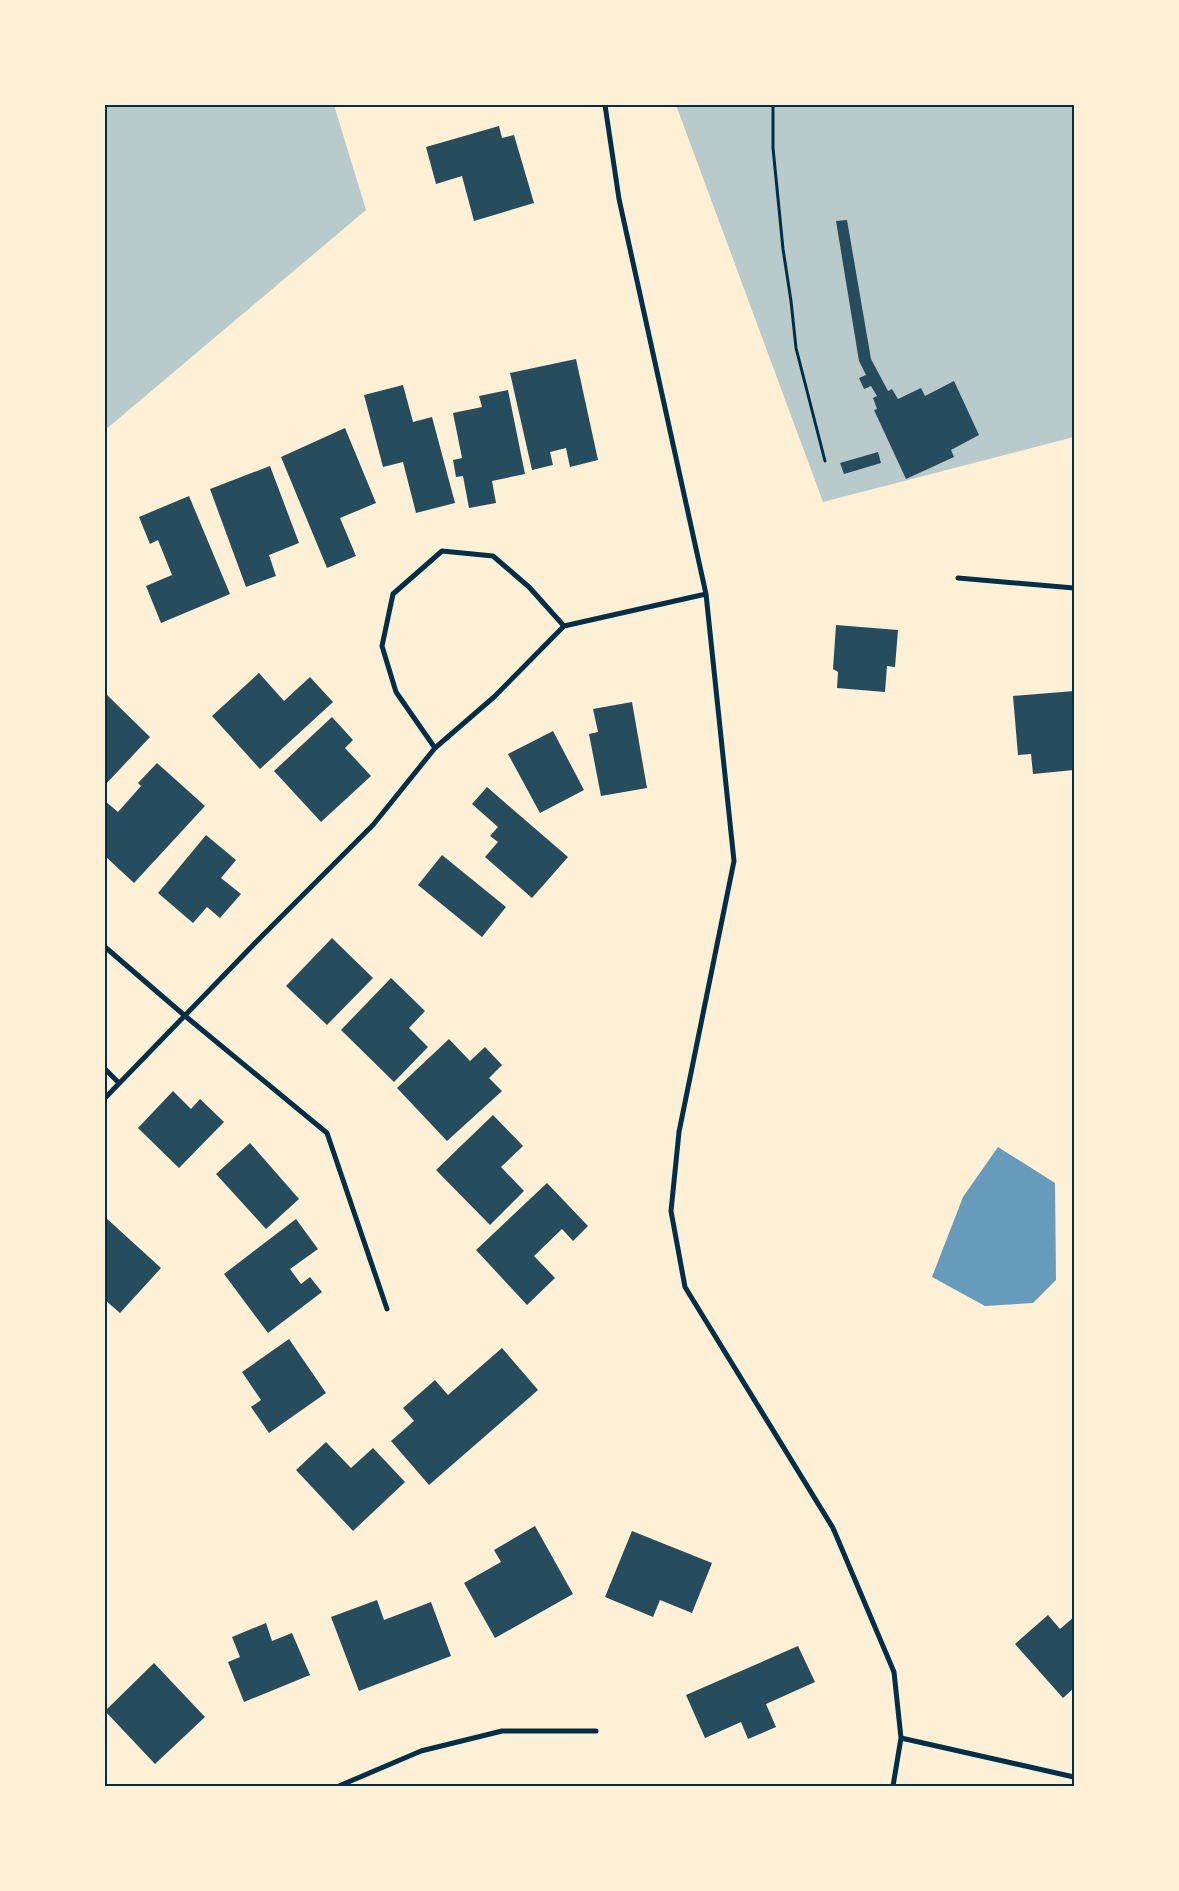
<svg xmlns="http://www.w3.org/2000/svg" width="1179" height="1891" viewBox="0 0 1179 1891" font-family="'Titillium Web',sans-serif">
<rect width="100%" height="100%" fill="#fdf0d5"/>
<path fill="#b9caca" d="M 105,105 L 334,105 L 366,210 L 105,430 Z
M 676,105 L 1074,105 L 1074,437 L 823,502 Z"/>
<path fill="#669bbc" d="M 998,1147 L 1055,1183 L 1056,1280 L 1033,1303 L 985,1306 L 932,1277 L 963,1197 Z"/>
<path fill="#264d5e" d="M 499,126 L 502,138 L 514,135 L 534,203 L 474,221 L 462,176 L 436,184 L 426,147 Z
M 847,220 L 871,359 L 888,391 L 892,389 L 898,399 L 921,388 L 925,396 L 954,381 L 979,435 L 951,450 L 954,457 L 906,479 L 874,410 L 877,409 L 873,398 L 877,396 L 871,386 L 864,389 L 859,378 L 866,375 L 859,361 L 836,221 Z
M 576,359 L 598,460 L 570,467 L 566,448 L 550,452 L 553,465 L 532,470 L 510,373 Z
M 403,385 L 413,422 L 432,417 L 455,503 L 416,513 L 403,462 L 383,467 L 364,395 Z
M 508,390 L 525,474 L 492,481 L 496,503 L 469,508 L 463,476 L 456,477 L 453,460 L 462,458 L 453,413 L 482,407 L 479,396 Z
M 345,428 L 376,503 L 340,518 L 356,556 L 327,568 L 281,457 Z
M 878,452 L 881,463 L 844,474 L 840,463 Z
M 270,466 L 299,543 L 269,555 L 276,576 L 246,587 L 210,489 Z
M 189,496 L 230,594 L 161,623 L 146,586 L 172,575 L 158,540 L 150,544 L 139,517 Z
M 836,625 L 898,630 L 895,667 L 887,666 L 885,692 L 837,688 L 838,672 L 833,669 Z
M 259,673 L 284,701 L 310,677 L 333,702 L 260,769 L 212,716 Z
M 1074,691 L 1074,770 L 1033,774 L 1031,754 L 1018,755 L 1013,696 Z
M 105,693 L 150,737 L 105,785 Z
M 632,702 L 647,788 L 601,796 L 589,734 L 598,732 L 593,709 Z
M 332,717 L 353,740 L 345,748 L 371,776 L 321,822 L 274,771 Z
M 553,731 L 584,790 L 540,813 L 508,754 Z
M 157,763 L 205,806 L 134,883 L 105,856 L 105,801 L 118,812 L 141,786 L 138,783 Z
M 487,787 L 568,857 L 532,898 L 485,857 L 498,842 L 490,836 L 498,827 L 472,804 Z
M 206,835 L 236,860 L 221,878 L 241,894 L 220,918 L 207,907 L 193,923 L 158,893 Z
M 442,855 L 506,907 L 482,937 L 418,885 Z
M 332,938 L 373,978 L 327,1025 L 286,986 Z
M 391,978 L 425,1011 L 409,1028 L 428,1047 L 394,1082 L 341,1030 Z
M 449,1039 L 470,1061 L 485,1047 L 502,1065 L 489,1078 L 502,1091 L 447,1141 L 397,1088 Z
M 173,1091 L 191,1109 L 200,1099 L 224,1122 L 179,1168 L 138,1128 Z
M 493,1115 L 523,1146 L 501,1167 L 524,1191 L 490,1225 L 436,1170 Z
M 250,1143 L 299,1199 L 266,1229 L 216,1174 Z
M 547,1183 L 588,1226 L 573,1241 L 562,1229 L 534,1256 L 555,1278 L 527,1305 L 476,1250 Z
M 105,1217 L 161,1268 L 120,1313 L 105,1300 Z
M 296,1219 L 318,1249 L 290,1269 L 301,1284 L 310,1277 L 322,1292 L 268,1333 L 224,1274 Z
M 289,1339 L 326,1393 L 269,1433 L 251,1407 L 261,1400 L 242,1372 Z
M 502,1348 L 538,1390 L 429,1485 L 391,1441 L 414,1421 L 403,1408 L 435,1380 L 448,1395 Z
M 326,1442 L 351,1468 L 373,1448 L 405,1482 L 353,1531 L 296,1470 Z
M 535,1526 L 573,1594 L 495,1638 L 464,1583 L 501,1562 L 494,1550 Z
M 632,1531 L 712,1563 L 692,1613 L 660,1600 L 653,1617 L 605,1597 Z
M 377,1600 L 384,1620 L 431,1602 L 451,1656 L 359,1691 L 331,1617 Z
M 1048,1615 L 1060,1629 L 1074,1617 L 1074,1688 L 1063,1698 L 1015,1644 Z
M 266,1623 L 272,1641 L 292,1633 L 310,1675 L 244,1702 L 228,1662 L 240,1657 L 232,1637 Z
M 798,1646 L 815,1682 L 766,1704 L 776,1727 L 748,1739 L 741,1722 L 705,1738 L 686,1695 Z
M 154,1663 L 205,1717 L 155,1764 L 105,1711 Z"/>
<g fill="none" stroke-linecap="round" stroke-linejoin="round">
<path stroke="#003049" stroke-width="3" d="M 773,105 L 773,148 L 783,249 L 791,301 L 796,348 L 825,461"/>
<path stroke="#003049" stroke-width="5" d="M 605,105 L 619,199 L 706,594 L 734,861 L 679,1132 L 671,1211 L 685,1287 L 833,1528 L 894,1672 L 901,1738 L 893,1786
M 958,578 L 1074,588
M 435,748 L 396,692 L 382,646 L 393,594 L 442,551 L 493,556 L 529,587 L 564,626
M 105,947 L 184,1015 L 327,1133 L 387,1309
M 105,1069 L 119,1083
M 105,1098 L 260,938 L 373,825 L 435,748 L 494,697 L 564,626 L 706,594
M 901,1738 L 1074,1777
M 339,1786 L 421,1751 L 502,1731 L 596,1731"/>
</g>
<rect width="1179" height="1891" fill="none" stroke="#fdf0d5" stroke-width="212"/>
<rect x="106" y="106" width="967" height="1679" fill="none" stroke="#003049" stroke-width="2"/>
</svg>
